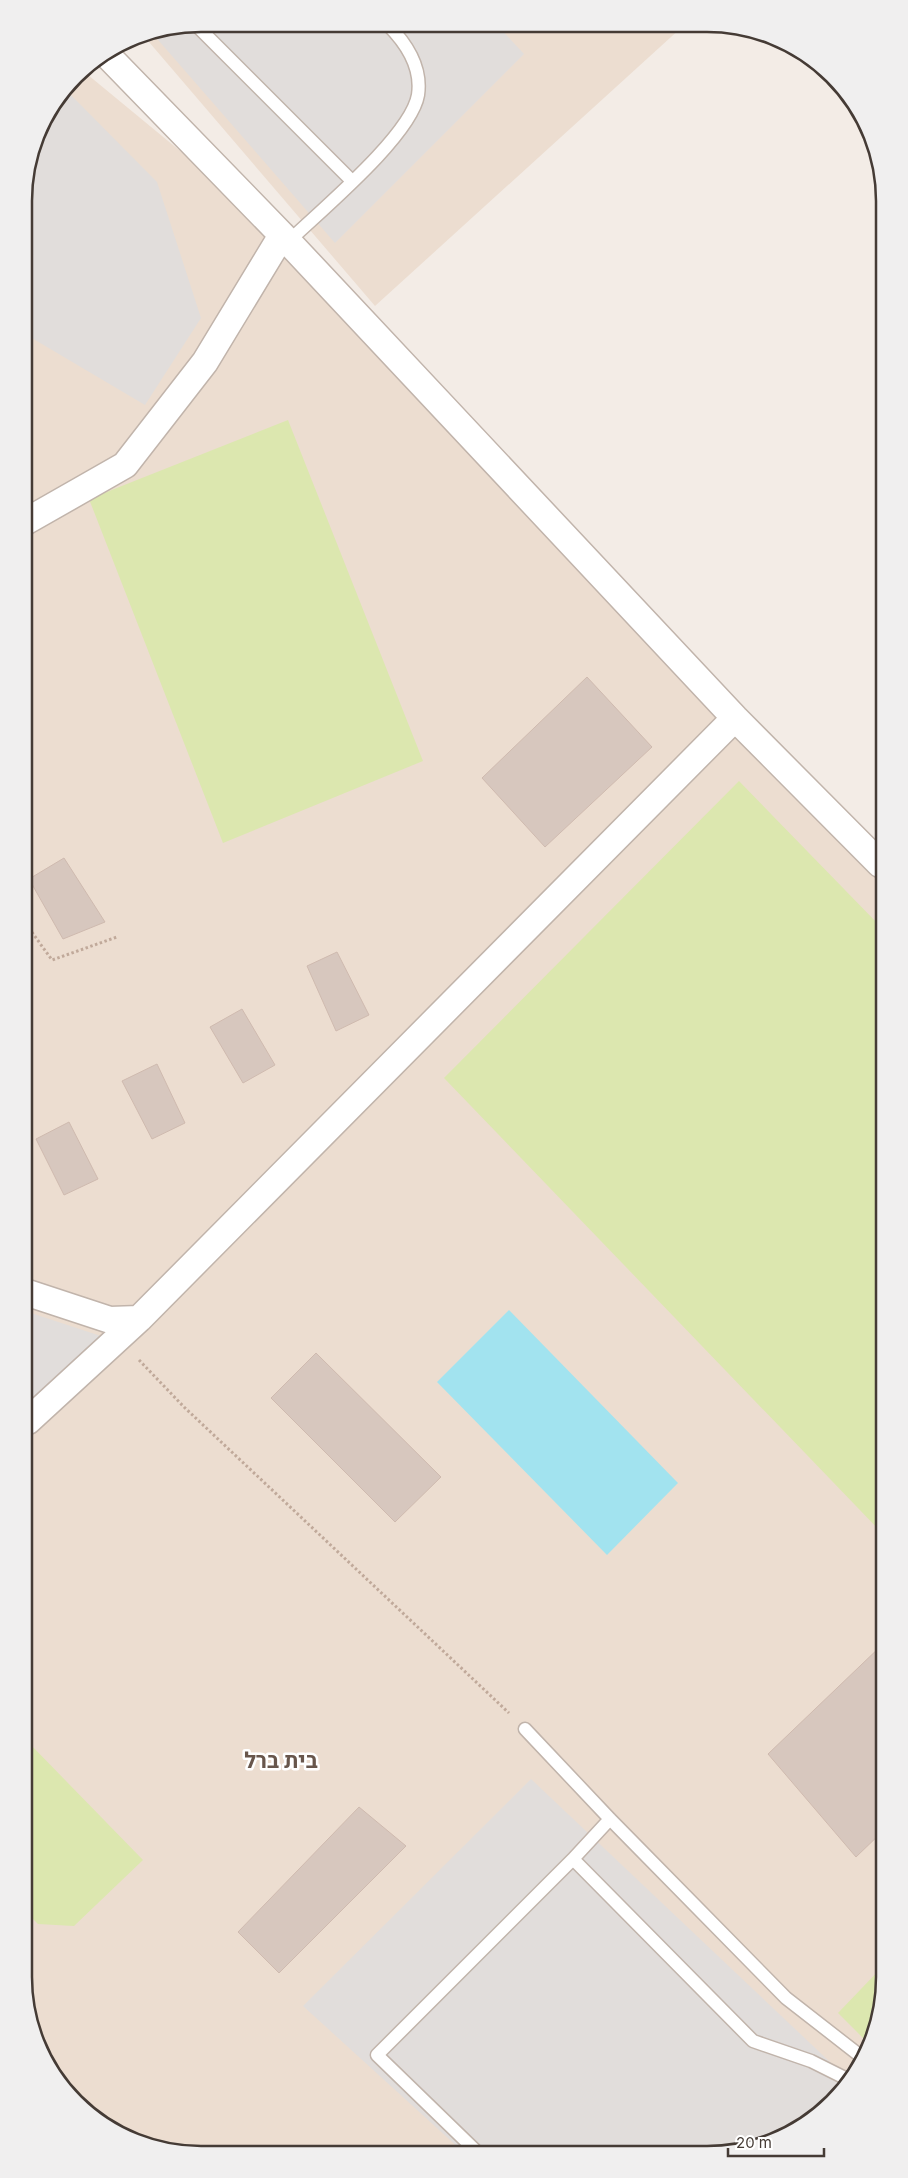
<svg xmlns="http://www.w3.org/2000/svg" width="908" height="2178" viewBox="0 0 908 2178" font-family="Inter,Heebo,sans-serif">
<rect width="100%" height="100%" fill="#f3ece6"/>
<path fill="#ecddd0" d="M 201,24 L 682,27 L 375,306 L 143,35 Z
M 82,70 L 282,235 L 880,855 L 884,1988 L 871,2045 L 840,2094 L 796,2130 L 753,2148 L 167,2151 L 84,2110 L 48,2066 L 30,2023 L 24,189 L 42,123 Z"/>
<path fill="#dce7af" d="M 288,420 L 423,761 L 223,843 L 89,499 Z
M 739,781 L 881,927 L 882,1533 L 444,1078 Z
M 29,1743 L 143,1860 L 74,1926 L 38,1924 L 29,1915 Z
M 884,1965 L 884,1988 L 870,2045 L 838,2013 Z"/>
<path fill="#e1dddb" d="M 201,24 L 498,26 L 524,54 L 335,243 L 152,33 Z
M 67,91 L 157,182 L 201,318 L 145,405 L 25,334 L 24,189 L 42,123 Z
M 28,1312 L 116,1341 L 28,1430 Z
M 531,1779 L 849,2080 L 840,2094 L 796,2130 L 753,2148 L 461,2150 L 303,2006 Z"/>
<path fill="#a2e3ef" d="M 509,1310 L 678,1483 L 607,1555 L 437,1382 Z"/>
<path fill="#d7c7be" stroke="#cfbaaf" d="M 587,677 L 652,747 L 545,847 L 482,778 Z
M 64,858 L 105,922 L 63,939 L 29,879 Z
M 337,952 L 369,1015 L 336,1031 L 307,966 Z
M 242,1009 L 275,1065 L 243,1083 L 210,1027 Z
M 157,1064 L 185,1123 L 152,1139 L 122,1081 Z
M 69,1122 L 98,1179 L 64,1195 L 36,1139 Z
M 316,1353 L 441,1477 L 395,1522 L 271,1398 Z
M 883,1644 L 883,1831 L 856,1857 L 768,1754 Z
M 359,1807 L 406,1846 L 279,1973 L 238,1932 Z"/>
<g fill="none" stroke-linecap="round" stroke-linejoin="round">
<g stroke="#c1b4ab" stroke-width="15">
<path id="service" d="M 196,25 L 352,181
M 288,242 C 320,211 411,136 418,95 C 422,68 407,44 388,25
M 525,1729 L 610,1819 L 786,1998 L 863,2058
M 573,1859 L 610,1819
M 475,2150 L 377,2055 L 573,1859 L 753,2041 L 811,2061 L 849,2080"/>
</g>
<g stroke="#c1b4ab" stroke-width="29">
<path id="minor" d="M 106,54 L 282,235 L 735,718 L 880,864
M 25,522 L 125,465 L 205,362 L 282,235
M 28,1293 L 110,1320 L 139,1319
M 28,1421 L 139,1319 L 735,718"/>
</g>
<path stroke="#c0a99a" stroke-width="3" stroke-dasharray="2.5 2.5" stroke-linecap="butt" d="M 26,924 L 52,960 L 117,937
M 139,1360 L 184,1407 L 509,1713"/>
<use href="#service" stroke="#fff" stroke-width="12"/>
<use href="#minor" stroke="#fff" stroke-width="26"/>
</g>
<g text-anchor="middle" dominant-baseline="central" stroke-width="5" stroke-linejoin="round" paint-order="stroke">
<g font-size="22" font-weight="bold" fill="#68564c" stroke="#fff">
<text x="281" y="1760">בית ברל</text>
</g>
</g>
<path d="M0 0H908V2178H0ZM201 32H707A169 169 0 0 1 876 201V1977A169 169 0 0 1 707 2146H201A169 169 0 0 1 32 1977V201A169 169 0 0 1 201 32Z" fill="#f0efef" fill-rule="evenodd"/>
<path fill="none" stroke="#453b35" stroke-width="2.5" d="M201 32H707A169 169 0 0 1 876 201V1977A169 169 0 0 1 707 2146H201A169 169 0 0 1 32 1977V201A169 169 0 0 1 201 32Z"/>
<path d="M728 2148v8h96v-8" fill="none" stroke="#453b35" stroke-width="2.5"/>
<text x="736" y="2148" font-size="15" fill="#453b35" stroke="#ffffff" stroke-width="4" paint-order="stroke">20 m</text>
</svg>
